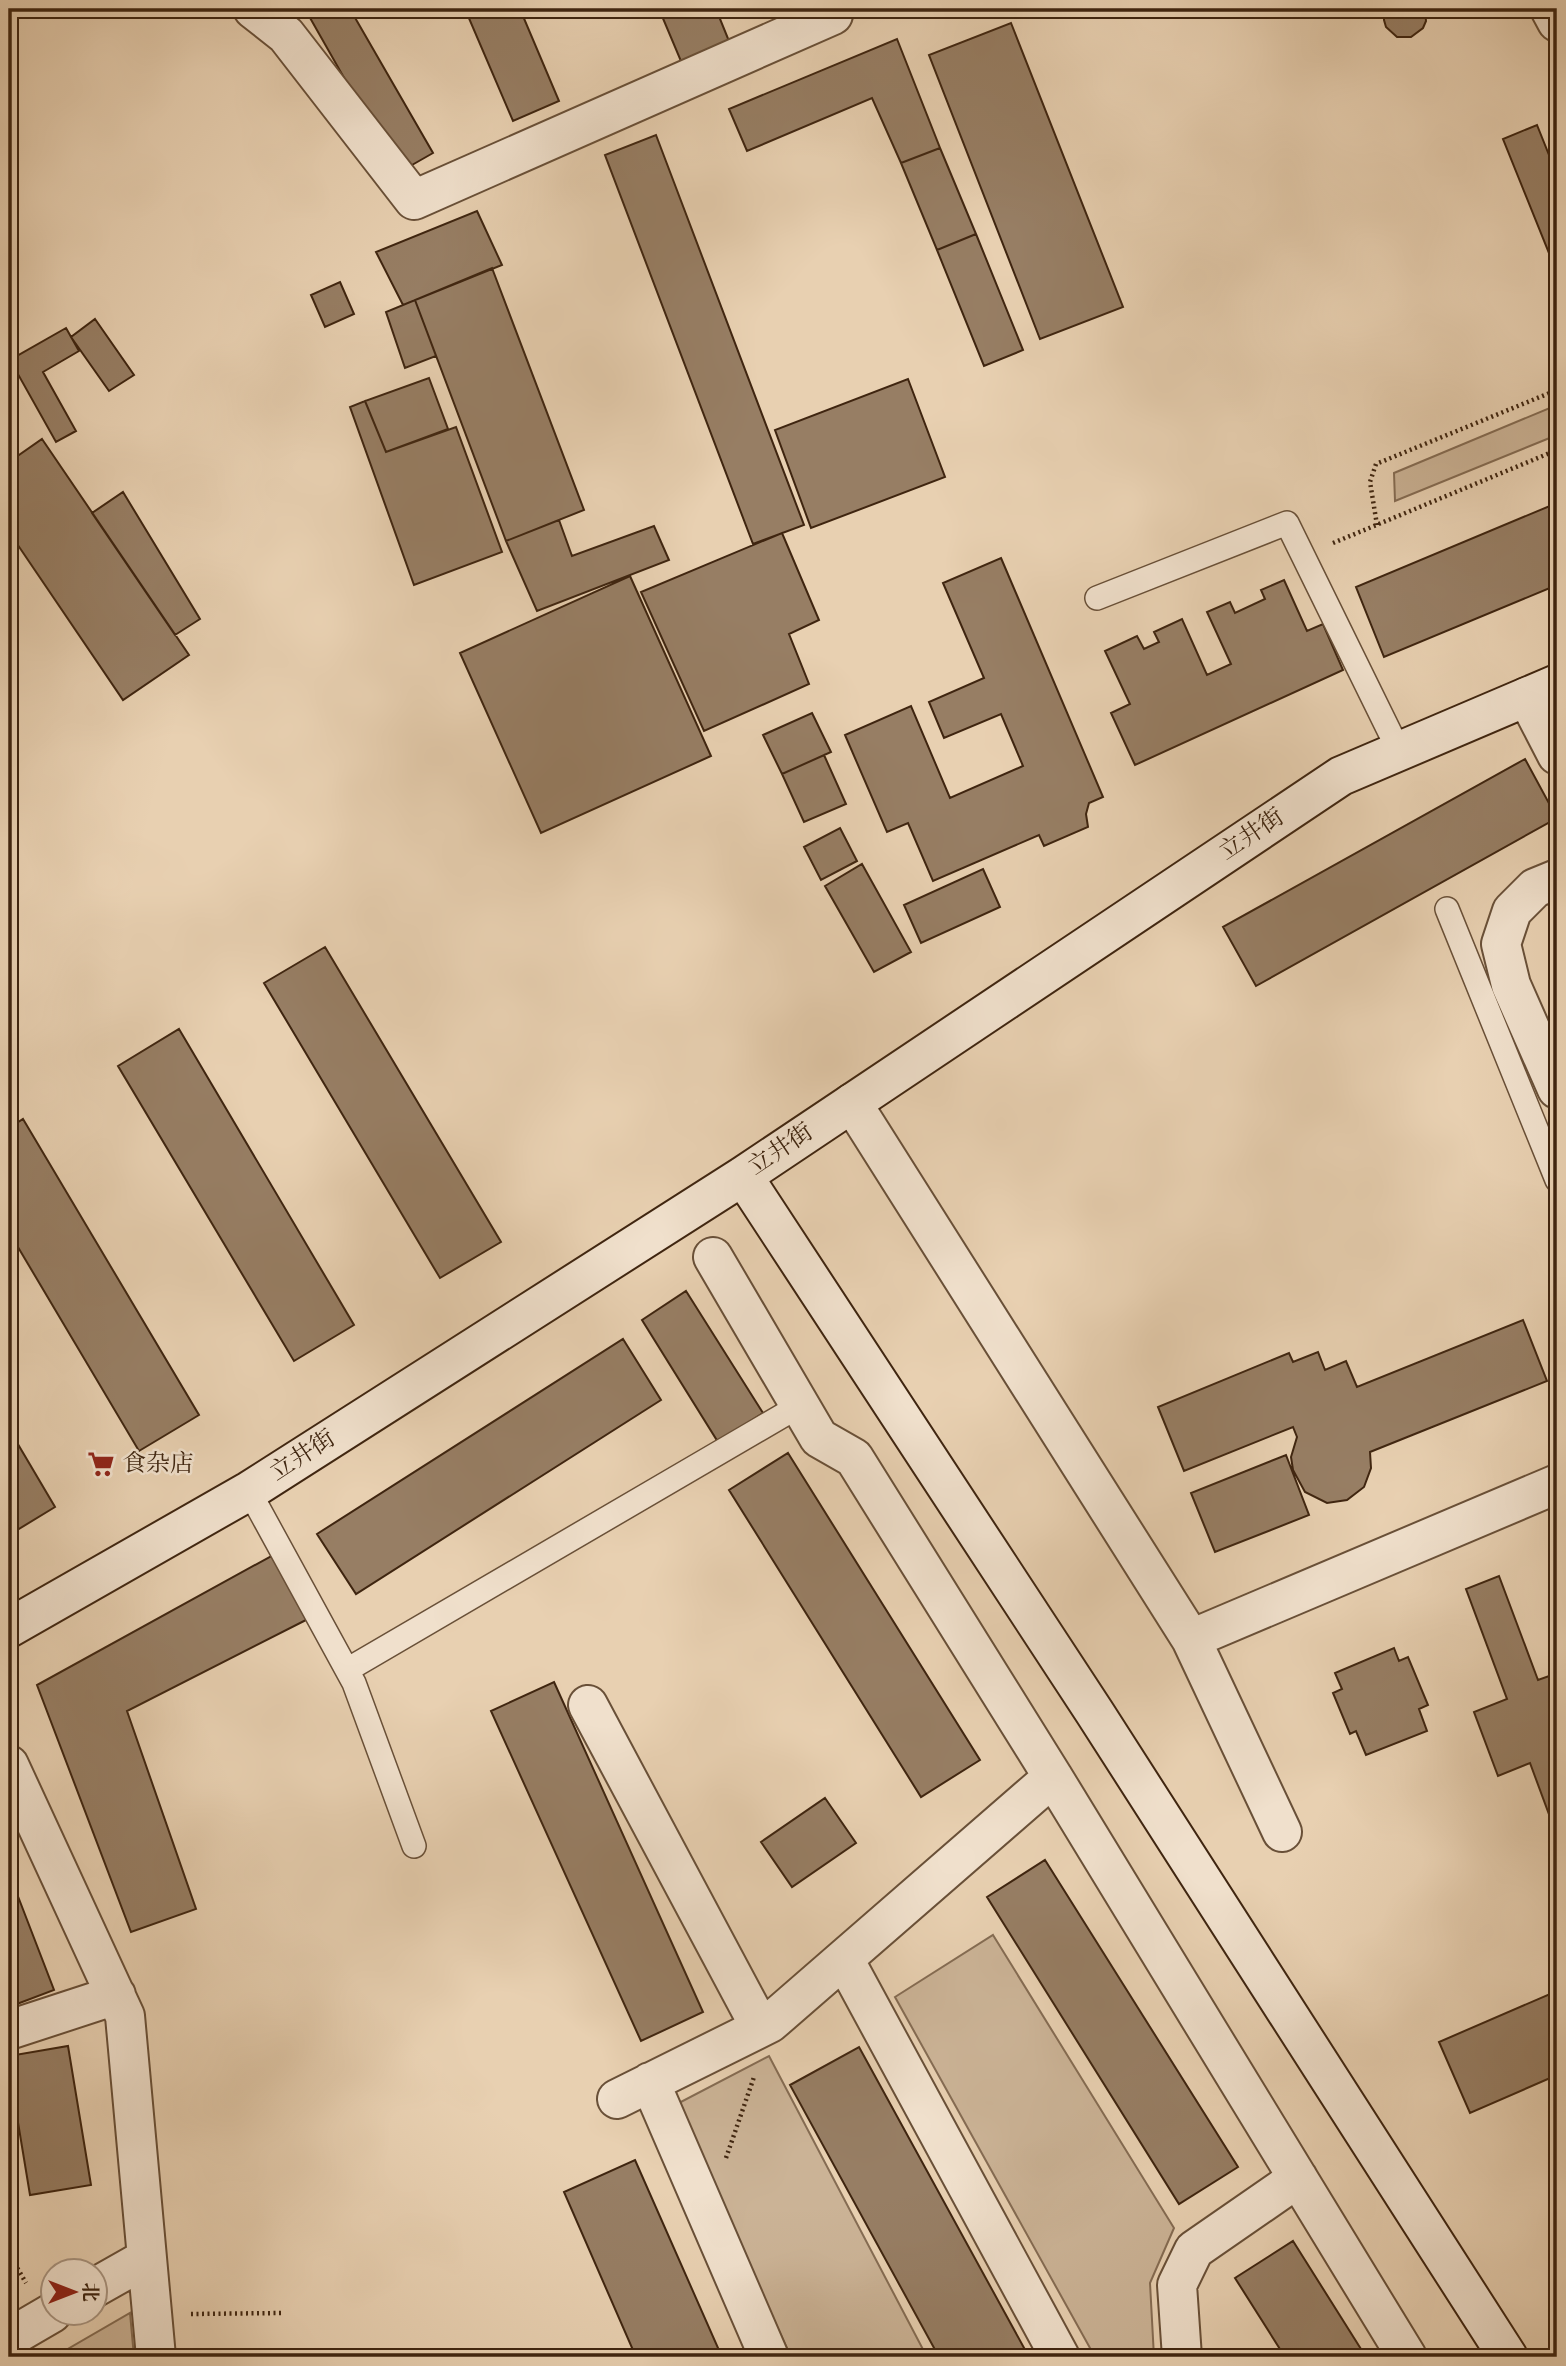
<svg xmlns="http://www.w3.org/2000/svg" width="1566" height="2366" viewBox="0 0 1566 2366" font-family="'IM FELL English','Noto Serif SC',serif">
<rect width="100%" height="100%" fill="#e8d0b1"/>
<filter id="stains"><feTurbulence type="fractalNoise" baseFrequency=".00286" numOctaves="4"/><feColorMatrix values="0 0 0 0 .2 0 0 0 0 .09 0 0 0 0 .02 0 0 0 .5 -.17"/></filter>
<radialGradient id="worn" r=".72"><stop offset=".6" stop-color="#630" stop-opacity="0"/><stop offset="1" stop-color="#630" stop-opacity=".3"/></radialGradient>
<path fill="#cbb396" stroke="#856c53" stroke-width="2" d="M 1557,405 L 1557,435 L 1395,501 L 1394,473 Z
M 993,1935 L 1174,2228 L 1150,2283 L 1154,2357 L 1095,2357 L 895,1997 Z
M 769,2056 L 927,2357 L 791,2357 L 675,2105 Z
M 130,2313 L 134,2357 L 54,2357 Z"/>
<path fill="#977e64" stroke="#3f2510" stroke-width="2" d="M 305,9 L 350,9 L 433,153 L 398,173 Z
M 465,9 L 520,9 L 559,101 L 513,121 Z
M 659,9 L 716,9 L 731,46 L 683,66 Z
M 1384,9 L 1425,9 L 1426,21 L 1423,28 L 1411,37 L 1397,37 L 1386,27 L 1384,20 Z
M 1011,23 L 1123,307 L 1040,339 L 929,55 Z
M 897,39 L 940,148 L 901,163 L 872,98 L 747,151 L 729,109 Z
M 1537,125 L 1557,175 L 1557,267 L 1555,268 L 1503,139 Z
M 656,135 L 804,525 L 753,544 L 605,155 Z
M 940,148 L 976,234 L 937,250 L 901,163 Z
M 477,211 L 502,265 L 403,305 L 376,252 Z
M 976,234 L 1023,350 L 984,366 L 937,250 Z
M 492,268 L 584,510 L 506,541 L 415,300 Z
M 340,282 L 354,314 L 325,327 L 311,295 Z
M 415,300 L 436,356 L 405,368 L 386,312 Z
M 95,319 L 134,375 L 109,391 L 71,337 Z
M 66,328 L 79,351 L 43,372 L 76,431 L 56,442 L 10,360 Z
M 429,378 L 448,429 L 386,452 L 365,401 Z
M 908,379 L 945,477 L 811,528 L 775,430 Z
M 365,401 L 386,452 L 456,427 L 502,552 L 414,585 L 350,407 Z
M 42,439 L 189,655 L 123,700 L 9,532 L 9,462 Z
M 123,492 L 200,619 L 175,635 L 92,513 Z
M 1557,503 L 1557,585 L 1384,657 L 1356,587 Z
M 559,520 L 572,556 L 654,526 L 669,560 L 537,611 L 506,541 Z
M 782,533 L 819,620 L 789,634 L 809,684 L 704,731 L 641,592 Z
M 1001,558 L 1103,797 L 1089,803 L 1086,814 L 1088,827 L 1044,846 L 1039,835 L 933,881 L 908,823 L 887,832 L 845,735 L 911,706 L 950,798 L 1023,766 L 1001,714 L 944,738 L 929,702 L 984,678 L 943,583 Z
M 630,576 L 711,756 L 541,833 L 460,653 Z
M 1284,580 L 1307,631 L 1323,624 L 1343,670 L 1135,765 L 1111,713 L 1130,704 L 1105,651 L 1137,636 L 1144,649 L 1159,642 L 1154,632 L 1182,619 L 1207,675 L 1231,664 L 1207,612 L 1230,602 L 1235,613 L 1265,599 L 1261,590 Z
M 812,713 L 831,752 L 782,774 L 763,735 Z
M 824,755 L 846,804 L 804,822 L 782,774 Z
M 1525,759 L 1557,818 L 1256,986 L 1223,927 Z
M 840,828 L 857,861 L 821,880 L 804,847 Z
M 862,864 L 911,952 L 874,972 L 825,886 Z
M 983,869 L 1000,907 L 921,943 L 904,905 Z
M 325,947 L 501,1242 L 440,1278 L 264,983 Z
M 179,1029 L 354,1325 L 294,1361 L 118,1066 Z
M 23,1119 L 199,1415 L 139,1451 L 9,1232 L 9,1128 Z
M 686,1291 L 763,1413 L 718,1442 L 642,1320 Z
M 1523,1320 L 1547,1381 L 1370,1452 L 1371,1468 L 1364,1487 L 1347,1500 L 1327,1503 L 1305,1492 L 1293,1470 L 1291,1457 L 1297,1437 L 1293,1427 L 1184,1471 L 1158,1407 L 1289,1353 L 1293,1362 L 1318,1352 L 1325,1370 L 1346,1361 L 1357,1387 Z
M 623,1339 L 661,1400 L 356,1594 L 317,1534 Z
M 9,1429 L 55,1507 L 9,1535 Z
M 788,1453 L 980,1760 L 921,1797 L 729,1490 Z
M 1286,1455 L 1309,1515 L 1215,1552 L 1191,1493 Z
M 275,1554 L 308,1619 L 127,1711 L 196,1909 L 131,1932 L 37,1685 Z
M 1499,1576 L 1538,1680 L 1552,1675 L 1557,1687 L 1557,1836 L 1530,1763 L 1498,1776 L 1474,1712 L 1507,1699 L 1466,1589 Z
M 1394,1648 L 1399,1661 L 1408,1657 L 1428,1705 L 1419,1709 L 1427,1731 L 1366,1755 L 1356,1731 L 1350,1734 L 1333,1693 L 1342,1689 L 1335,1673 Z
M 554,1682 L 703,2012 L 641,2041 L 491,1711 Z
M 825,1798 L 856,1843 L 792,1887 L 761,1842 Z
M 1045,1860 L 1238,2167 L 1179,2204 L 987,1897 Z
M 9,1873 L 54,1990 L 9,2007 Z
M 1557,1991 L 1557,2075 L 1470,2113 L 1439,2042 Z
M 68,2046 L 91,2185 L 30,2195 L 9,2068 L 9,2056 Z
M 859,2047 L 1029,2357 L 939,2357 L 790,2085 Z
M 635,2160 L 722,2357 L 636,2357 L 564,2192 Z
M 1293,2241 L 1366,2357 L 1285,2357 L 1235,2278 Z"/>
<g fill="none" stroke-linecap="round" stroke-linejoin="round">
<g stroke="#695038" stroke-width="26">
<path id="lane" d="M 1097,598 L 1287,523 L 1399,751
M 1447,909 L 1557,1180
M 249,1491 L 354,1683 L 414,1846
M 347,1670 L 799,1406"/>
</g>
<g stroke="#695038" stroke-width="42">
<path id="street" d="M 253,9 L 286,35 L 414,200 L 833,15
M 1550,9 L 1557,22
M 1527,697 L 1557,755
M 1557,879 L 1535,888 L 1512,911 L 1501,944 L 1511,985 L 1557,1089
M 852,1103 L 1191,1639 L 1282,1832
M 713,1257 L 819,1438 L 854,1458 L 1053,1777 L 1407,2357
M 1191,1639 L 1557,1484
M 588,1705 L 760,2027
M 9,1765 L 125,2016 L 156,2357
M 844,1959 L 1060,2357
M 9,2030 L 116,1995
M 650,2082 L 769,2357
M 617,2099 L 770,2023 L 1053,1777
M 94,2288 L 147,2258
M 9,2338 L 52,2313
M 1182,2357 L 1177,2285 L 1194,2250 L 1298,2178"/>
</g>
<g stroke="#3f2510" stroke-width="42">
<path id="secondary" d="M 743,1176 L 1095,1713 L 1508,2357
M 9,1628 L 249,1491 L 743,1176 L 1341,776 L 1557,684"/>
</g>
<path stroke="#3f2510" stroke-width="4.5" stroke-dasharray="2 3.5" stroke-linecap="butt" d="M 1377,525 L 1370,482 L 1376,464 L 1557,390
M 1333,543 L 1557,450
M 726,2158 L 754,2077
M 9,2254 L 26,2283
M 191,2314 L 282,2313"/>
<use href="#lane" stroke="#f0e0cc" stroke-width="23"/>
<use href="#street" stroke="#f0e0cc" stroke-width="38"/>
<use href="#secondary" stroke="#f0e0cc" stroke-width="38"/>
</g>
<defs>
<g id="supermarket-bare" transform="scale(2.1)"><path d="M-6-5.5h2.5l.6 2H6L4.5 2H-2.5L-4.4-4H-6ZM-1.5 3.2a1.3 1.3 0 1 0 .1 0ZM3 3.2a1.3 1.3 0 1 0 .1 0Z" fill="#8f2418" stroke="#f0e0cc" stroke-width="2.5" paint-order="stroke"/></g>
</defs>
<g fill-rule="evenodd">
<use href="#supermarket-bare" x="101" y="1464"/>
</g>
<g text-anchor="middle" dominant-baseline="central" stroke-width="5" stroke-linejoin="round" paint-order="stroke">
<g font-size="24" fill="#3f2510" stroke="#f0e0cc">
<text transform="translate(1252 835) rotate(-34)">立井街</text>
<text transform="translate(781 1150) rotate(-34)">立井街</text>
<text transform="translate(303 1456) rotate(-33)">立井街</text>
</g>
<g font-size="24" fill="#3f2510" stroke="#f0e0cc" text-anchor="start">
<text x="122" y="1464">食杂店</text>
</g>
</g>
<rect width="1566" height="2366" fill="none" stroke="#e8d0b1" stroke-width="35"/>
<rect x="10" y="10" width="1545" height="2345" fill="none" stroke="#3f2510" stroke-width="3.5"/>
<rect x="18" y="18" width="1531" height="2331" fill="none" stroke="#3f2510" stroke-width="2"/>
<g transform="translate(74 2292) rotate(90)"><circle r="33" fill="#f0e0cc" stroke="#a99581" stroke-width="2"/>
<path d="M0-5L12 26L0 18L-12 26Z" fill="#8f2418"/>
<text y="-10" font-size="19" font-weight="bold" text-anchor="middle" fill="#3f2510">北</text>
</g>
<rect width="100%" height="100%" filter="url(#stains)"/>
<rect width="100%" height="100%" fill="url(#worn)"/>
</svg>
